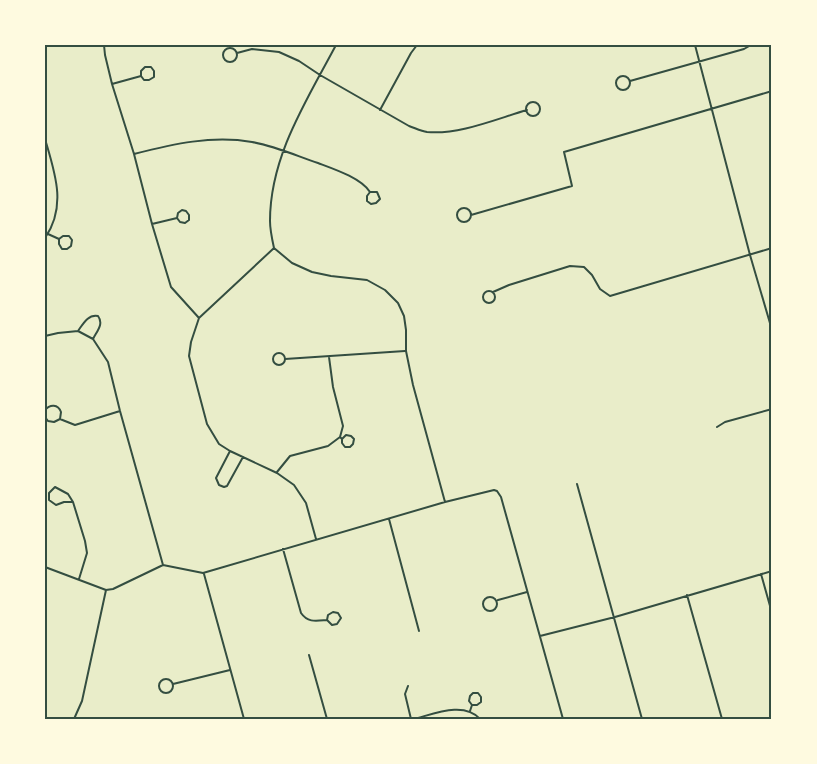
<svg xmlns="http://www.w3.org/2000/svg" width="817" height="764" viewBox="0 0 817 764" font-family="'Space Grotesk',sans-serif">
<rect width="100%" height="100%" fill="#e9edc9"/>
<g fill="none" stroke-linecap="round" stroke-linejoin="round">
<path stroke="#344e41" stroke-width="2" d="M 104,45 L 105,55 L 112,84 L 134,154 L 152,224 L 171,287 L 199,318
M 336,45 C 307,100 270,156 270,221 C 270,230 272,239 274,248 L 292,263 L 312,272 L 331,276 L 367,280 L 385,290 L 398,303 L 404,316 L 406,330 L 406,351 L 413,385 L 445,502
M 695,45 L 750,255 L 772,330
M223 55a7 7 0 1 1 14 0a7 7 0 1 1-14 0Z
M 237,53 L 252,49 L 279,52 L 299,61 L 320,75 L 409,126 C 415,128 421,131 427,132 C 459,135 496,119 527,110
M616 83a7 7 0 1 1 14 0a7 7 0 1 1-14 0Z
M 630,81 L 744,49 L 751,45
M 112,84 L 141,76 L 144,80 L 149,80 L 154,77 L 154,71 L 151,67 L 145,67 L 141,71 L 141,76
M526 109a7 7 0 1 1 14 0a7 7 0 1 1-14 0Z
M 380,110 L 411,53 L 417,45
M 45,139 C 55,173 67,206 45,238
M 134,154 C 173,144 212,135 252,142 C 275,146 297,156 318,163 C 334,169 361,178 370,192 L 377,192 L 380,199 L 376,203 L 371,204 L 367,201 L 367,196 L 370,192
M457 215a7 7 0 1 1 14 0a7 7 0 1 1-14 0Z
M 471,215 L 572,186 L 564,152 L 772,91
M 152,224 L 177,218 L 180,222 L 185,223 L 189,220 L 189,215 L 186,211 L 182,210 L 178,213 L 177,218
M 48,234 L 59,239 L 63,236 L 69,236 L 72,240 L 71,246 L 67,249 L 62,249 L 59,244 L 59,239
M 274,248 L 199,318 L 191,342 L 189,356 L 207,424 L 219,444 L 230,451 L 277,473 L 294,485 L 306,503 L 316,539
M483 297a6 6 0 1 1 12 0a6 6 0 1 1-12 0Z
M 493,292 L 509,285 L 570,266 L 584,267 L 592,275 L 600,289 L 610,296 L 772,248
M 78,331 L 93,339 L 108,362 L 120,411 L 163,565
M 78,331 C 83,324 88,314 98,316 C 104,324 97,331 93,339
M 45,336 L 58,333 L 78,331
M273 359a6 6 0 1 1 12 0a6 6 0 1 1-12 0Z
M 285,359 L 405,351
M 45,410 C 50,404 58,404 61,412 L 60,419 L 54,422 L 48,421 L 45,417
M 60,419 L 75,425 L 120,411
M 717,427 L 725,422 L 772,409
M 340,437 L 342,439 L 342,443 L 345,447 L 350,447 L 353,444 L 354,439 L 351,436 L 346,435 L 342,439
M 230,451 L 216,478 L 219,485 L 224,487 L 227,486 L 243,457
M 277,472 L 290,456 L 328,446 L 340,437 L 343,426 L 333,387 L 329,357
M 577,484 L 642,719
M 73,502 L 64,502 L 56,505 L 49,500 L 49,493 L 55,487 L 68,494 L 73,502 L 85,541 L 87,553 L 79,579
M 389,519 L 419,631
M 283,549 L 301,613 C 308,623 316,621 327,620 L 332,625 L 337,624 L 341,618 L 338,613 L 333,612 L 328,615 L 327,620
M 45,567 L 106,590
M 204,574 L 244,719
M 761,574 L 772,613
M 687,595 L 722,719
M483 604a7 7 0 1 1 14 0a7 7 0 1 1-14 0Z
M 498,600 L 527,592
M 540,636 L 615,617 L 772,571
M 309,655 L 327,719
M159 686a7 7 0 1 1 14 0a7 7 0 1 1-14 0Z
M 173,684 L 230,670
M 408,686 L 405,694 L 411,719
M 470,711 L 472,705 L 469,701 L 470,696 L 473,693 L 478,693 L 481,697 L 481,702 L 477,705 L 472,705
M 74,719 L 82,701 L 106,590 L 113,589 L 163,565 L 203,573 L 445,502 L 494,490 L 497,491 L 501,497 L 563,719
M 414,719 C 434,714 464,701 480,719"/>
</g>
<rect width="817" height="764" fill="none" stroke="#fefae0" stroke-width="93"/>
<rect x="46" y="46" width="724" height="672" fill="none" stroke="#344e41" stroke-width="2"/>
</svg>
